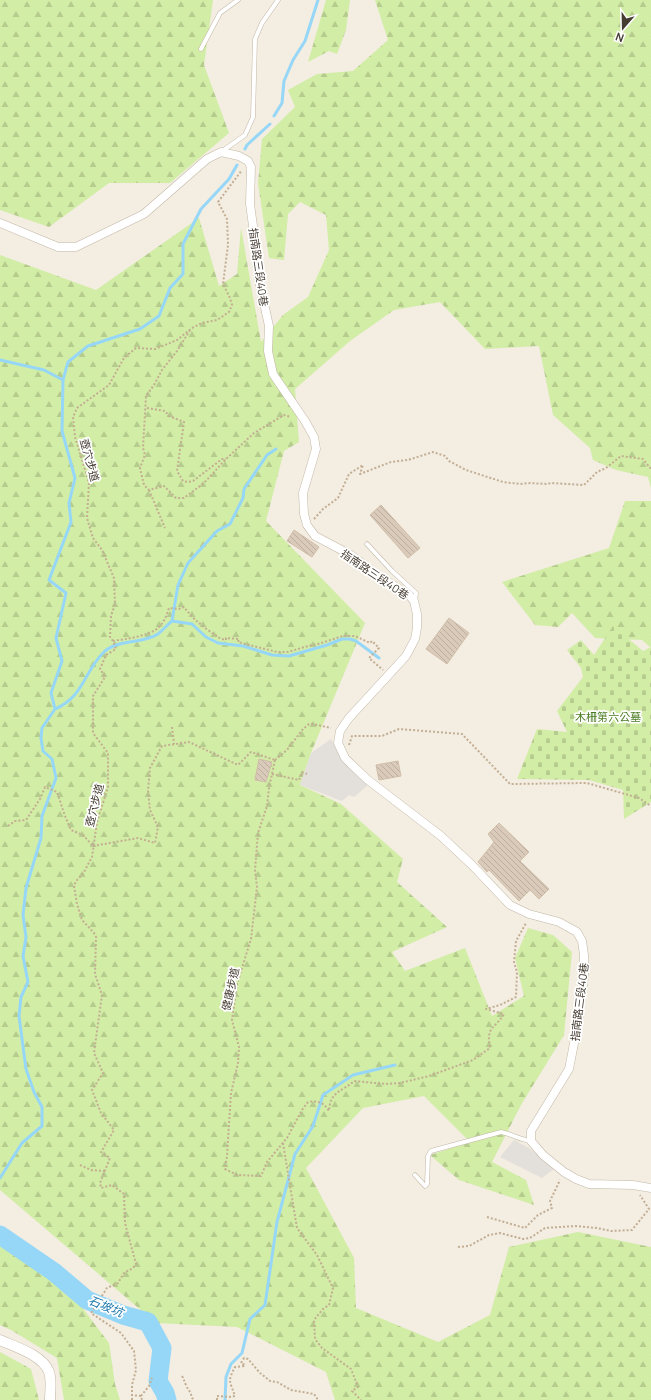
<svg xmlns="http://www.w3.org/2000/svg" width="651" height="1400" viewBox="0 0 651 1400" font-family="Manrope,'Noto Sans TC',sans-serif">
<defs>
<pattern id="forest-firs" width="22" height="20" patternUnits="userSpaceOnUse"><rect width="22" height="20" fill="#d2eda5"/><path d="M5 1l3.5 6h-7zM16 11l3.5 6h-7z" fill="#b6cc8e"/></pattern>
<pattern id="cemetery-stones" width="16" height="16" patternUnits="userSpaceOnUse"><rect width="16" height="16" fill="#d2eda5"/><path d="M2 7V4a2 2 0 0 1 4 0v3zM10 15v-3a2 2 0 0 1 4 0v3z" fill="#b6cc8e"/></pattern>
<pattern id="building-back-hatch" width="6" height="6" patternUnits="userSpaceOnUse"><rect width="6" height="6" fill="#d9cab9"/><path d="M-1 5l2 2M0 0l6 6M5-1l2 2" fill="none" stroke="#bcaea0"/></pattern>
</defs>
<rect width="100%" height="100%" fill="#f3ede2"/>
<path fill="url(#forest-firs)" d="M 0,0 L 213,0 L 204,65 L 229,133 L 170,183 L 109,183 L 49,227 L 0,210 Z
M 326,0 L 350,0 L 346,30 L 337,54 L 329,51 L 308,62 Z
M 375,0 L 651,0 L 651,488 L 648,477 L 616,470 L 593,460 L 590,448 L 553,415 L 539,346 L 485,349 L 440,302 L 394,310 L 350,341 L 295,389 L 299,442 L 284,451 L 266,521 L 365,623 L 311,753 L 300,785 L 341,804 L 403,859 L 397,882 L 447,927 L 392,952 L 405,971 L 465,948 L 492,1016 L 524,996 L 515,958 L 528,928 L 553,935 L 572,952 L 564,1035 L 521,1105 L 492,1162 L 526,1180 L 534,1205 L 459,1180 L 430,1155 L 470,1142 L 424,1096 L 363,1108 L 306,1168 L 354,1258 L 356,1308 L 438,1342 L 490,1315 L 509,1247 L 578,1232 L 651,1247 L 651,1400 L 335,1400 L 326,1372 L 237,1327 L 156,1323 L 0,1190 L 0,255 L 96,290 L 199,218 L 219,286 L 237,274 L 241,228 L 261,342 L 283,315 L 308,297 L 329,250 L 326,215 L 300,202 L 288,214 L 284,260 L 269,258 L 258,183 L 262,139 L 295,107 L 288,90 L 317,74 L 353,71 L 388,40 Z
M 625,501 L 651,501 L 651,648 L 642,640 L 595,638 L 572,613 L 558,627 L 535,625 L 502,582 L 609,548 Z
M 0,1240 L 78,1302 L 109,1343 L 115,1384 L 120,1400 L 64,1400 L 57,1358 L 11,1330 L 0,1325 Z
M 0,1352 L 31,1369 L 39,1400 L 0,1400 Z"/>
<path fill="url(#cemetery-stones)" d="M 613,626 L 643,651 L 651,647 L 651,802 L 624,819 L 623,790 L 589,780 L 517,779 L 537,729 L 567,732 L 557,711 L 583,677 L 581,668 L 567,650 L 581,640 L 594,655 Z"/>
<path fill="#e3dfdb" d="M 331,739 L 337,751 L 368,785 L 354,797 L 349,795 L 342,801 L 300,785 L 311,753 Z
M 514,1140 L 529,1148 L 554,1169 L 542,1178 L 500,1157 Z"/>
<g fill="none" stroke-linecap="round" stroke-linejoin="round">
<path stroke="#96d7f8" stroke-width="3" d="M 274,116 L 282,103 L 284,81 L 293,60 L 305,41 L 318,0
M 245,149 L 247,145 L 270,124
M 0,360 L 44,370 L 63,380
M 172,621 L 178,585 L 188,563 L 217,531 L 230,524 L 243,498 L 244,489 L 267,455 L 276,449
M 55,709 C 85,696 84,670 105,651 C 119,639 143,644 158,634 C 163,630 167,625 172,621 L 192,624 L 206,637 L 218,643 L 243,646 L 272,655 L 289,656 L 327,645 L 342,639 L 350,639 L 356,641 L 379,658
M 0,1178 L 22,1143 L 42,1126 L 42,1107 L 34,1092 L 26,1069 L 19,1016 L 21,997 L 28,982 L 23,956 L 26,937 L 23,915 L 26,888 L 41,838 L 42,816 L 56,778 L 52,759 L 43,751 L 41,738 L 42,728 L 55,709 L 51,693 L 62,661 L 56,638 L 66,593 L 49,580 L 71,522 L 69,503 L 75,478 L 62,431 L 63,380 L 68,362 L 88,346 L 140,329 L 159,316 L 170,288 L 183,274 L 183,244 L 201,209 L 229,179 L 237,165
M 225,1400 L 226,1377 L 231,1364 L 242,1353 L 250,1319 L 265,1305 L 277,1222 L 295,1154 L 313,1126 L 323,1095 L 353,1075 L 395,1065"/>
<path stroke="#96d7f8" stroke-width="19" d="M 0,1235 L 54,1272 L 87,1300 L 123,1315 L 148,1322 L 162,1348 L 158,1381 L 165,1393 L 167,1400"/>
</g>
<path fill="url(#building-back-hatch)" stroke="#d1bea8" d="M 381,505 L 420,548 L 408,558 L 370,515 Z
M 294,530 L 319,547 L 312,557 L 287,541 Z
M 449,618 L 469,633 L 447,664 L 426,649 Z
M 259,759 L 272,762 L 266,782 L 255,780 Z
M 398,761 L 401,776 L 379,780 L 376,765 Z
M 499,823 L 529,852 L 520,861 L 549,889 L 539,899 L 530,890 L 519,901 L 489,870 L 487,872 L 478,862 L 494,842 L 488,834 Z"/>
<g fill="none" stroke-linecap="round" stroke-linejoin="round">
<g stroke="#c2b7a6" stroke-width="5">
<path id="service" d="M 201,49 L 220,13 L 238,0
M 221,152 L 245,135 L 253,117 L 255,39 L 262,23 L 278,0
M 367,544 L 392,571 L 416,593 L 415,601
M 415,1175 L 425,1186 L 427,1184 L 428,1156 L 431,1151 L 501,1132 C 512,1134 520,1140 531,1141"/>
</g>
<g stroke="#c2b7a6" stroke-width="9">
<path id="minor" d="M 0,223 L 58,247 L 76,247 L 144,214 L 207,159 L 221,152 L 239,156 L 248,161 L 251,167 L 250,204 L 256,248 L 258,276 L 269,326 L 268,351 L 273,374 L 305,421 L 314,437 L 316,449 L 303,493 L 304,514 L 307,525 L 315,536 L 351,555 L 380,577 L 409,595 L 414,601 L 417,614 L 417,628 L 415,639 L 406,656 L 349,718 L 340,731 L 338,743 L 345,758 L 351,764 L 368,780 L 441,836 L 472,865 L 510,905 L 529,914 L 559,922 L 577,932 L 582,941 L 584,955 L 584,977 L 578,1023 L 569,1069 L 531,1131 L 531,1141 L 543,1155 L 564,1172 L 576,1179 L 589,1184 L 633,1185 L 651,1188"/>
</g>
<g stroke="#c2b7a6" stroke-width="11">
<path id="tertiary" d="M 0,1340 C 15,1347 43,1355 49,1372 C 52,1380 50,1391 50,1400"/>
</g>
<path stroke="#c3ae93" stroke-width="2" stroke-dasharray="2 2" stroke-linecap="butt" d="M 190,330 L 177,351 L 162,370 L 154,385 L 146,396 L 143,448 L 145,455 L 140,468 L 144,485 L 149,490 L 164,486 L 176,498 L 184,498 L 204,483 L 226,459 L 254,433 L 284,415 L 291,417
M 147,408 L 165,411 L 169,416 L 184,422 L 177,471 L 183,481 L 188,482 L 193,481 L 222,459 L 226,459
M 149,490 L 165,528
M 314,519 L 323,509 L 338,498 L 349,474 L 363,465 L 360,474 L 391,462 L 408,460 L 433,452 L 445,456 L 449,461 L 466,470 L 503,482 L 520,484 L 530,483 L 547,484 L 551,483 L 584,485 L 597,472 L 606,468 L 621,456 L 643,459 L 650,468 L 651,466
M 113,641 C 125,639 151,636 159,627 C 164,622 167,615 169,608 L 179,609 L 184,607 C 192,618 201,625 212,633 C 219,637 217,638 226,640 L 226,638 L 239,639 L 238,642 L 277,652 L 288,652 L 308,646 L 318,644 L 343,636 L 355,636 L 370,643 L 372,641 L 379,648 L 369,658 L 383,670
M 172,727 L 174,744
M 349,745 L 352,736 L 382,736 L 399,729 L 462,734 L 510,784 L 587,783 L 639,798 L 651,806
M 275,760 L 269,788 L 267,806 L 258,833 L 255,870 L 257,887 L 251,939 L 237,984 L 232,1020 L 239,1047 L 238,1063 L 231,1093 L 227,1156 L 225,1169 L 237,1175 L 261,1176 L 267,1162 L 287,1138 L 302,1110 L 308,1102 C 318,1100 324,1103 329,1111 C 330,1091 342,1092 354,1081 L 386,1084 L 400,1083 L 429,1076 L 473,1060 L 490,1048 C 486,1026 494,1030 504,1014 L 486,1009 L 500,1005 L 516,997 L 517,972 L 514,962 L 515,951 L 516,941 L 526,923
M 275,760 L 287,750 L 303,729 L 309,724 L 313,724 L 331,728
M 272,774 L 299,780 L 302,772 L 307,774
M 8,826 L 15,821 L 26,820 L 40,799 L 45,787 L 57,792 L 65,816 L 71,830 L 83,835 L 93,846
M 93,846 L 138,838 L 155,843 L 158,827 L 150,810 L 148,791 L 150,768 L 162,746 L 189,742 L 238,765 L 251,752 L 275,760
M 283,1143 L 297,1228 L 317,1255 L 333,1288 L 329,1305 L 323,1309 L 314,1320 L 315,1339 L 322,1348 L 351,1369 L 358,1387 L 352,1391 L 361,1400
M 80,1165 L 91,1170 L 105,1171
M 487,1217 L 525,1228 L 538,1215 L 552,1208 L 550,1201 L 560,1180
M 458,1247 L 469,1246 L 489,1235 L 500,1233 L 523,1239 L 530,1238 L 545,1228 L 575,1226 L 597,1228 L 611,1231 L 632,1230 L 649,1209 L 640,1195
M 182,1376 C 184,1379 184,1381 186,1385 C 188,1391 190,1389 192,1398 L 195,1400
M 131,1395 L 141,1396 L 142,1400
M 141,1396 L 149,1386 L 152,1378
M 132,1400 L 132,1385 L 136,1370 L 134,1351 L 121,1333 L 91,1313 L 107,1288 L 118,1283 L 124,1273 L 133,1268 L 136,1264 L 125,1223 L 124,1194 L 112,1185 L 101,1188 L 100,1183 L 110,1158 L 101,1152 L 114,1130 L 101,1113 L 92,1090 L 103,1073 L 94,1053 L 102,995 L 95,974 L 96,937 L 94,933 L 82,920 L 77,904 L 74,886 L 76,881 L 83,874 L 92,857 L 97,822 L 108,787 L 108,753 L 93,733 L 93,696 L 105,677 L 100,669 L 106,655 L 116,649 L 113,641 L 110,637 L 111,616 L 115,604 L 114,578 L 102,550 L 93,538 L 87,518 L 89,483 L 75,437 L 73,417 L 77,408 L 109,385 L 124,358 L 136,348 L 155,349 L 177,340 L 192,328 L 202,323 L 217,320 L 229,312 L 232,305 L 230,298 L 223,284 L 228,245 L 227,219 L 218,202 L 242,170
M 217,1400 L 217,1396 L 231,1397 L 235,1396 C 230,1381 227,1382 235,1367 L 244,1366 L 245,1365 L 241,1363 L 244,1358 L 248,1359 L 260,1373 L 270,1381 L 277,1382 L 291,1390 L 314,1394 L 318,1400"/>
<use href="#service" stroke="#fff" stroke-width="4"/>
<use href="#minor" stroke="#fff" stroke-width="8"/>
<use href="#tertiary" stroke="#fff" stroke-width="10"/>
</g>
<g text-anchor="middle" dominant-baseline="central" stroke-width="3.5" stroke-linejoin="round" paint-order="stroke">
<g font-size="11" fill="#453c32" stroke="#fff">
<text transform="translate(259 267) rotate(82)">指南路三段40巷</text>
<text transform="translate(90 460) rotate(75)">壺穴步道</text>
<text transform="translate(375 574) rotate(34)">指南路三段40巷</text>
<text transform="translate(94 805) rotate(-76)">壺穴步道</text>
<text transform="translate(230 989) rotate(-78)">健康步道</text>
<text transform="translate(579 1002) rotate(-83)">指南路三段40巷</text>
</g>
<g font-size="11" fill="#497c1f" stroke="#fff">
<text x="608" y="716">木柵第六公墓</text>
</g>
<g font-size="12" font-style="italic" fill="#1e79ab" stroke="#fff">
<text transform="translate(106 1306) rotate(22)">石坡坑</text>
</g>
</g>
<g transform="translate(623 28) rotate(200)" stroke="#ffffff" stroke-width="3" paint-order="stroke">
<path d="M0-3L7 15L0 10L-7 15Z" fill="#453c32"/>
<text y="-6" font-size="11" font-weight="bold" text-anchor="middle" fill="#453c32">N</text>
</g>
</svg>
